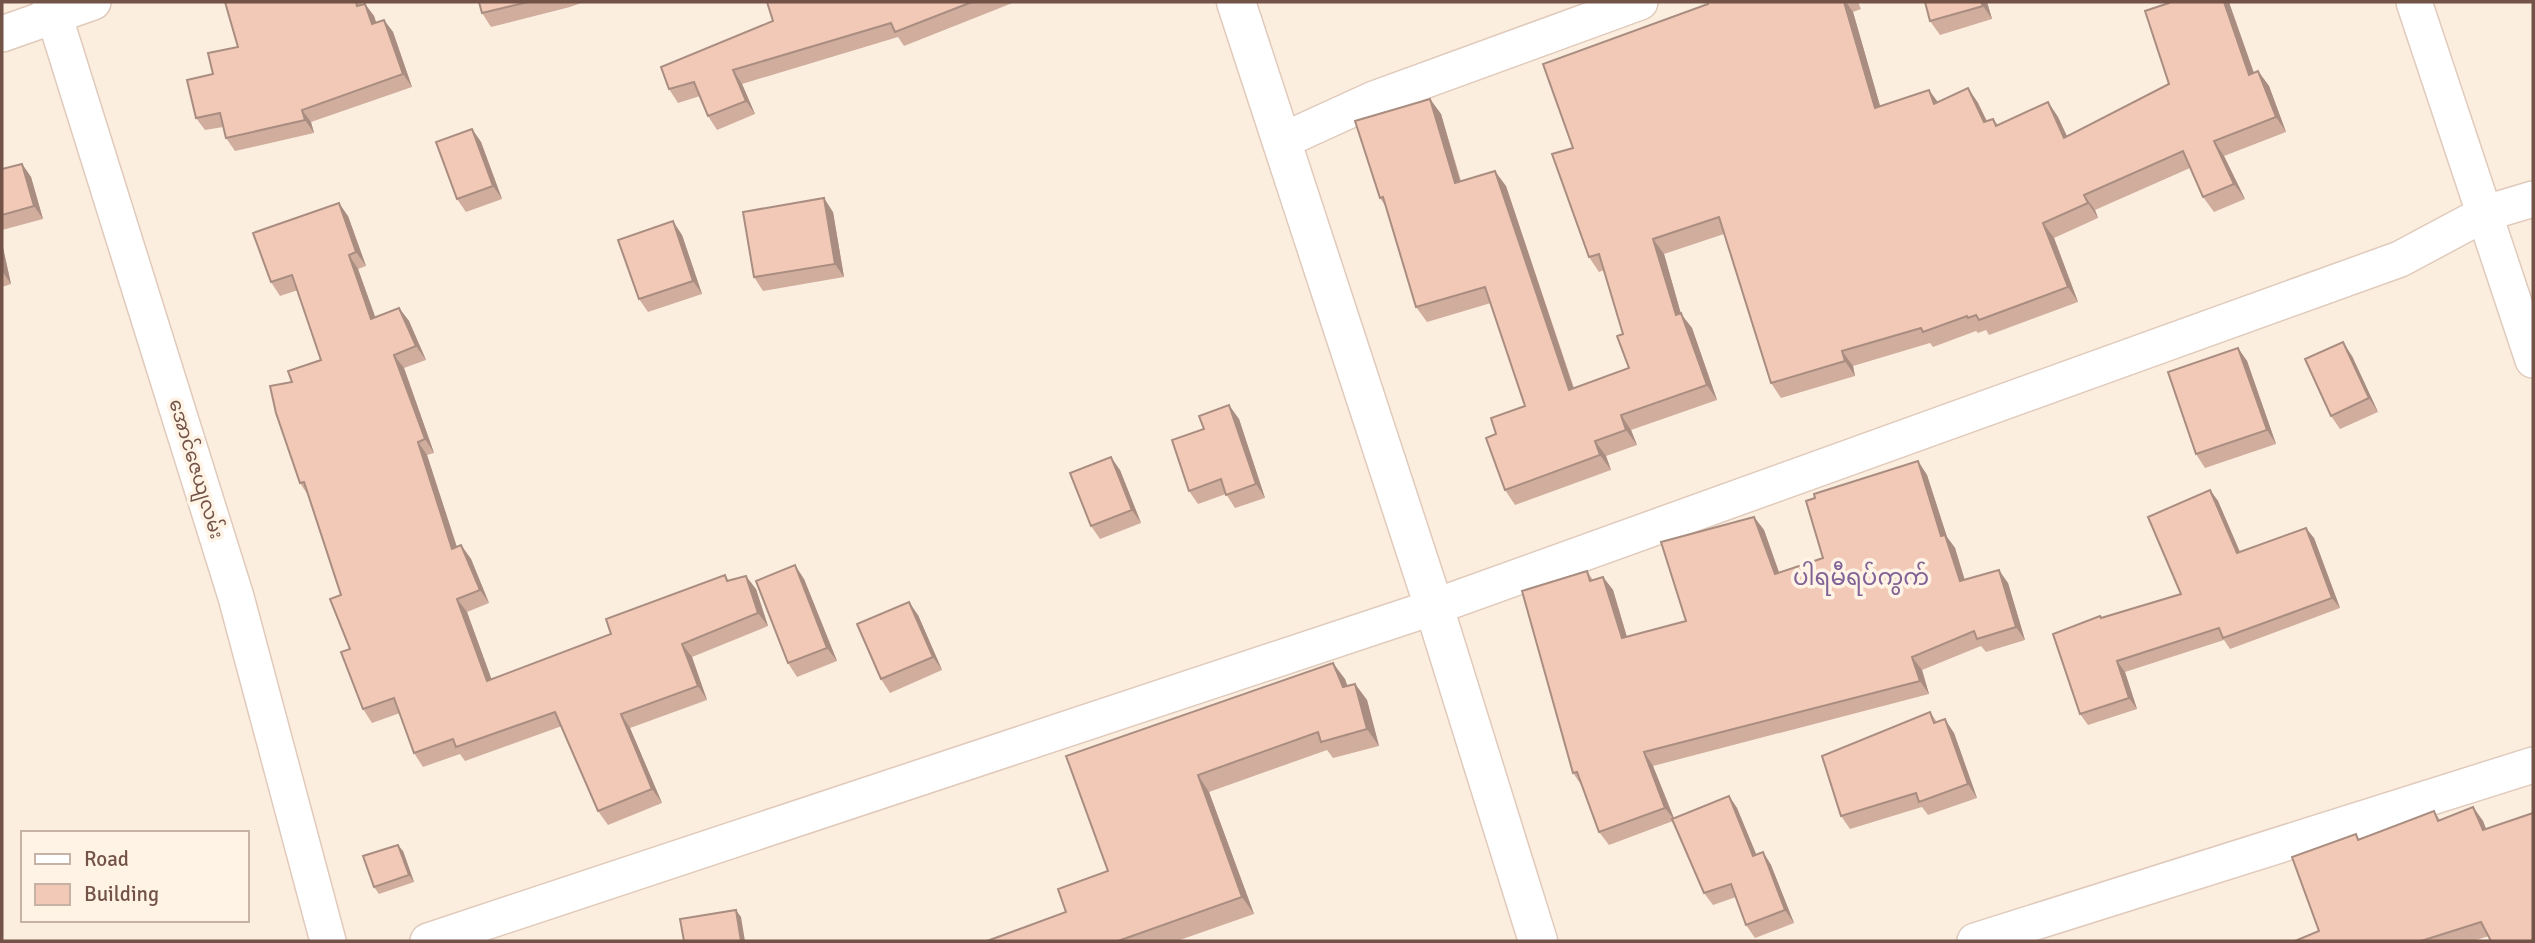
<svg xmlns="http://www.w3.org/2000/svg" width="2535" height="943" viewBox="0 0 2535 943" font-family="Signika,'Noto Sans Myanmar',sans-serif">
<rect width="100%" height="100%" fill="#fceedf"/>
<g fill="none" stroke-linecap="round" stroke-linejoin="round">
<g stroke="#e0cabb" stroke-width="38">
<path id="minor" d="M 50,2 L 236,597 L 328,941
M 2414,2 L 2533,360
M 2,34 L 93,2
M 1282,141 L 1374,99 L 1640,2
M 428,941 L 1434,607 L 2400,259 L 2486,213 L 2533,199
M 1975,941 L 2533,765"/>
</g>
<g stroke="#e0cabb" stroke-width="41">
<path id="tertiary" d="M 1236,2 L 1434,607 L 1538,941"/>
</g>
<use href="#minor" stroke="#fff" stroke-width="35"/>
<use href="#tertiary" stroke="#fff" stroke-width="38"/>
</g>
<path fill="#d0ad9d" d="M 361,2 L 362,5 L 365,4 L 374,16 L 376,22 L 384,20 L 393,32 L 412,87 L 311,122 L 314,133 L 235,151 L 226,138 L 223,127 L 205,130 L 196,118 L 238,47 Z
M 479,2 L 584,2 L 570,7 L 491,27 L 482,13 Z
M 767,2 L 1015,2 L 904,46 L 898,37 L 742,84 L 755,114 L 717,130 L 708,116 L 700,96 L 678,103 L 669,89 L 773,21 Z
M 1708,2 L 1858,2 L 1861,9 L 1853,12 L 1880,106 L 1929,90 L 1937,102 L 1968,88 L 1978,103 L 1987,121 L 1993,119 L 1998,125 L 2048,102 L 2058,117 L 2067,137 L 2258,71 L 2269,86 L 2286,132 L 2224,156 L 2245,199 L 2214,212 L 2203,197 L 2190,168 L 2095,210 L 2098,218 L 2054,238 L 2078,302 L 1989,335 L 1986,330 L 1978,333 L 1976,331 L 1933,347 L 1930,343 L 1853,366 L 1855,376 L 1781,398 L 1771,383 L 1724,234 L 1664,254 L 1681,314 L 1692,328 L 1717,400 L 1631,430 L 1637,445 L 1606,456 L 1611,470 L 1515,505 L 1505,490 L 1496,434 L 1525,406 L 1491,303 L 1427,322 L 1416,307 L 1386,207 L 1380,198 L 1430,99 L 1441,114 L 1461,181 L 1506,186 L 1574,388 L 1629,368 L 1623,334 L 1604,270 L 1599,272 L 1589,257 L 1573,148 L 1708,4 Z
M 1987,2 L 1992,19 L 1940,35 L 1930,21 Z
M 472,129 L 481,142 L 502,199 L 466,212 L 457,199 Z
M 22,164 L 31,177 L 43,219 L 2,230 L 2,169 Z
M 833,212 L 844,277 L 763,291 L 754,277 Z
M 348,216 L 366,266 L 358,269 L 375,317 L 399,308 L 409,321 L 426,360 L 404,368 L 434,453 L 427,455 L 457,547 L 461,545 L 471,559 L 489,603 L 467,612 L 491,679 L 611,634 L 725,575 L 729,581 L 756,589 L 768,626 L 692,657 L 707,700 L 630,728 L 662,803 L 608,825 L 598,811 L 562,726 L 465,761 L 460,754 L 423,767 L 414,753 L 400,713 L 372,723 L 363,709 L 350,649 L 341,595 L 308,495 L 300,483 L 292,382 L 321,360 L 298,290 L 280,296 L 271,282 Z
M 682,235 L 702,294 L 648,312 L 639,299 Z
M 2,243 L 11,284 L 2,287 Z
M 2238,348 L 2247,361 L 2276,444 L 2205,468 L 2196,454 Z
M 2352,356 L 2378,412 L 2340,429 L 2331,416 Z
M 1239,419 L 1265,498 L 1235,508 L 1226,494 L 1198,504 L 1189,491 Z
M 1918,461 L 1927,475 L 1947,537 L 1955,548 L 1965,580 L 2008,583 L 2025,640 L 1986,652 L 1981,646 L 1922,670 L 1929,694 L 1653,766 L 1674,818 L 1729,796 L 1737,808 L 1756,855 L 1763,852 L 1771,865 L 1794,923 L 1755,938 L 1746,925 L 1736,897 L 1713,905 L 1704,893 L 1673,821 L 1609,845 L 1599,832 L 1582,786 L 1573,773 L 1587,571 L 1593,580 L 1603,577 L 1613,590 L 1627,637 L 1686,621 L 1754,517 L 1764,530 L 1779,572 L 1823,558 Z
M 1120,470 L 1141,523 L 1100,539 L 1091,526 Z
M 2210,490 L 2218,501 L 2240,552 L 2314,538 L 2340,608 L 2230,649 L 2224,640 L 2125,672 L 2137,709 L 2088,725 L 2080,714 L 2102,618 L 2181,594 Z
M 804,579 L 837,661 L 797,677 L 788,663 Z
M 918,615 L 942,670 L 890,693 L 881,679 Z
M 1345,679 L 1347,686 L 1355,684 L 1367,700 L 1379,746 L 1333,758 L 1327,750 L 1209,792 L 1254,914 L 1177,941 L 987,941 L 1066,912 L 1108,871 L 1066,756 Z
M 1930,712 L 1937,722 L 1954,733 L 1977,798 L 1928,815 L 1922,807 L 1850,829 L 1841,816 Z
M 2473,807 L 2483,821 L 2486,829 L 2489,936 L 2473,941 L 2295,941 L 2319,931 L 2356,834 L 2359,840 L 2434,811 L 2440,820 Z
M 403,851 L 414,882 L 379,894 L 374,887 Z"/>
<path fill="#a98d80" d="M 1844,2 L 1846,2 L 1853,12 L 1885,123 L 1875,108 Z
M 1981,2 L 1987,2 L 1992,19 L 1983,6 Z
M 2224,2 L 2229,2 L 2260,90 L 2249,75 Z
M 365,4 L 374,16 L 381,37 L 372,24 Z
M 384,20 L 393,32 L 412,87 L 403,74 Z
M 733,70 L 742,84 L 755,114 L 746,101 Z
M 2258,71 L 2269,86 L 2286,132 L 2276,117 Z
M 1968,88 L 1978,103 L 1994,137 L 1984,122 Z
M 1929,90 L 1940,105 L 1934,104 Z
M 1430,99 L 1441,114 L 1465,198 L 1455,183 Z
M 2048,102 L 2058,117 L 2075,153 L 2064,138 Z
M 302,110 L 311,122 L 314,133 L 305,120 Z
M 472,129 L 481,142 L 502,199 L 493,186 Z
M 2214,141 L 2224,156 L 2245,199 L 2234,184 Z
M 22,164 L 31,177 L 43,219 L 34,206 Z
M 1495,171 L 1506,186 L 1579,405 L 1569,390 Z
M 2084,195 L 2095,210 L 2098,218 L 2088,203 Z
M 824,198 L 833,212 L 844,277 L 835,264 Z
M 339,203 L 348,216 L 366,266 L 356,252 Z
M 673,221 L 682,235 L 702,294 L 693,281 Z
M 2043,223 L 2054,238 L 2078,302 L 2068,287 Z
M 1653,239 L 1664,254 L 1681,314 L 1692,328 L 1717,400 L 1707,385 L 1676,315 Z
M 2,243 L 11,284 L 2,271 Z
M 349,255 L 358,269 L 381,333 L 371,319 Z
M 399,308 L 409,321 L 426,360 L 416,346 Z
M 2343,342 L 2352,356 L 2378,412 L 2369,398 Z
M 2238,348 L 2247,361 L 2276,444 L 2267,430 Z
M 1842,351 L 1853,366 L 1855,376 L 1845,361 Z
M 394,355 L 404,368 L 434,453 L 425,439 Z
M 1229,405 L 1239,419 L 1265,498 L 1256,484 Z
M 1621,415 L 1631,430 L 1637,445 L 1626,430 Z
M 1595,441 L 1606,456 L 1611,470 L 1600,455 Z
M 418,442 L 427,455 L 462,563 L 452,549 Z
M 1111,457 L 1120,470 L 1141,523 L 1132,510 Z
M 1918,461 L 1927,475 L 1947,537 L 1955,548 L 1969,595 L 1960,581 L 1941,536 Z
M 2210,490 L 2218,501 L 2245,564 L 2237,553 Z
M 1754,517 L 1764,530 L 1784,587 L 1775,574 Z
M 2306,528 L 2314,538 L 2340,608 L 2332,598 Z
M 461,545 L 471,559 L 489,603 L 480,590 Z
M 795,565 L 804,579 L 837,661 L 827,648 Z
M 1999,570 L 2008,583 L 2025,640 L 2016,627 Z
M 746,576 L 756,589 L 768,626 L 758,613 Z
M 1603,577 L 1613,590 L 1631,651 L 1622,638 Z
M 457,599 L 467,612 L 497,694 L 487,681 Z
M 909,602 L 918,615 L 942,670 L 933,657 Z
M 682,644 L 692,657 L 707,700 L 698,686 Z
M 1912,657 L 1922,670 L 1929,694 L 1920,681 Z
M 2117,661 L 2125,672 L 2137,709 L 2129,698 Z
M 1333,663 L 1345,679 L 1354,704 L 1343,687 Z
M 1355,684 L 1367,700 L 1379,746 L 1367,729 Z
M 621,714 L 630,728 L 662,803 L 652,789 Z
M 1945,719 L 1954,733 L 1977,798 L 1968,784 Z
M 1644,752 L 1653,766 L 1675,821 L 1665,808 Z
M 1198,775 L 1209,792 L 1254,914 L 1242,897 Z
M 1729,796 L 1737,808 L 1762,868 L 1753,856 Z
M 2473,807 L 2483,821 L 2492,844 L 2483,830 Z
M 398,845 L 403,851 L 414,882 L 409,875 Z
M 1763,852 L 1771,865 L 1794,923 L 1785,910 Z
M 736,910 L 741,917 L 745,941 L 741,941 Z"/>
<path fill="#f2c9b7" stroke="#a98d80" stroke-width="2" d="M 225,2 L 356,2 L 357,6 L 365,4 L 372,24 L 384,20 L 403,74 L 302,110 L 305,120 L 226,138 L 220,113 L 196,118 L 187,80 L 213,74 L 208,53 L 238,47 Z
M 479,2 L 528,2 L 482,13 Z
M 767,2 L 972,2 L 895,32 L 891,23 L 733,70 L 746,101 L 708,116 L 694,82 L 669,89 L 661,67 L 773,21 Z
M 1708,2 L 1844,2 L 1875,108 L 1929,90 L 1934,104 L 1968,88 L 1984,122 L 1993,119 L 1996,126 L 2048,102 L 2064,138 L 2169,84 L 2145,11 L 2169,3 L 2169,2 L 2224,2 L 2249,75 L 2258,71 L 2276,117 L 2214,141 L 2234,184 L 2203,197 L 2183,151 L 2084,195 L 2088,203 L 2043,223 L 2068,287 L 1979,320 L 1976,315 L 1968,318 L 1967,316 L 1923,332 L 1921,328 L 1842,351 L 1845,361 L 1771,383 L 1719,217 L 1653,239 L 1676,315 L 1681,313 L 1707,385 L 1621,415 L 1626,430 L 1595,441 L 1600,455 L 1505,490 L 1486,438 L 1496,434 L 1491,418 L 1525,406 L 1485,287 L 1416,307 L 1383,197 L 1380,198 L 1355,121 L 1430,99 L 1455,183 L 1495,171 L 1569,390 L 1629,368 L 1617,336 L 1623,334 L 1599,254 L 1589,257 L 1552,154 L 1573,148 L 1543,64 L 1708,4 Z
M 1925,2 L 1981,2 L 1983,6 L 1930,21 Z
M 472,129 L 493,186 L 457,199 L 436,142 Z
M 22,164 L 34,206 L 2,215 L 2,169 Z
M 824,198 L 835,264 L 754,277 L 743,212 Z
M 339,203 L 356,252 L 349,255 L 371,319 L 399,308 L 416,346 L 394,355 L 425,439 L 418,442 L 452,549 L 461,545 L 480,590 L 457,599 L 487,681 L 611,634 L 606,619 L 725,575 L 727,581 L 746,576 L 758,613 L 682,644 L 698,686 L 621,714 L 652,789 L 598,811 L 555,712 L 456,747 L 453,739 L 414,753 L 394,698 L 363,709 L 341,652 L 350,649 L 330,599 L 341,595 L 304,482 L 300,483 L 276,413 L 270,386 L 292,382 L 288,371 L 321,360 L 292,275 L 271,282 L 253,233 Z
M 673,221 L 693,281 L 639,299 L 618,240 Z
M 2343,342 L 2369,398 L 2331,416 L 2305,359 Z
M 2238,348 L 2267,430 L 2196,454 L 2168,372 Z
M 1229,405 L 1256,484 L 1226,495 L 1221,479 L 1189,491 L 1172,440 L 1204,429 L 1199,416 Z
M 1111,457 L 1132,510 L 1091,526 L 1070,473 Z
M 1918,461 L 1941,536 L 1945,535 L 1960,581 L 1999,570 L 2016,627 L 1977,639 L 1974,631 L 1912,657 L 1920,681 L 1644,752 L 1665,808 L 1599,832 L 1577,772 L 1573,773 L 1522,591 L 1587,571 L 1590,581 L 1603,577 L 1622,638 L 1686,621 L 1661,542 L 1754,517 L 1775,574 L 1823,558 L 1806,501 L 1815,498 L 1814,494 Z
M 2210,490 L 2237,553 L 2306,528 L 2332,598 L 2223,638 L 2219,628 L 2117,661 L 2129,698 L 2080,714 L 2053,634 L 2100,616 L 2101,618 L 2181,594 L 2148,517 Z
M 795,565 L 827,648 L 788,663 L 756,581 Z
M 909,602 L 933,657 L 881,679 L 857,624 Z
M 1333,663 L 1343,687 L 1355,684 L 1367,729 L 1321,742 L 1318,732 L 1198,775 L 1242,897 L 1118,941 L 987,941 L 1066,912 L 1058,889 L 1108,871 L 1066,756 Z
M 1930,712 L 1934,723 L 1945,719 L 1968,784 L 1919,802 L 1916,793 L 1841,816 L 1822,756 Z
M 1729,796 L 1753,856 L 1763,852 L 1785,910 L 1746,925 L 1731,884 L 1704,893 L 1672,819 Z
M 2473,807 L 2483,830 L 2533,813 L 2533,941 L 2491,941 L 2481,922 L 2421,941 L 2295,941 L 2319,931 L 2292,857 L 2356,834 L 2358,840 L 2434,811 L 2438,821 Z
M 398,845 L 409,875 L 374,887 L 363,856 Z
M 736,910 L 741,941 L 684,941 L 680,919 Z"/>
<g text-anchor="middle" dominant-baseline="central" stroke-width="7" stroke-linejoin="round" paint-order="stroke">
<g font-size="19" fill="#735347" stroke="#fff3e5">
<text transform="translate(196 469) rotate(73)">အောင်ဇေယျလမ်း</text>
</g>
<g font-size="23" fill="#806296" stroke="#fff3e5">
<text x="1861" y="577">ပါရမီရပ်ကွက်</text>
</g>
</g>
<rect width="2535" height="943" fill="none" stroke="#735347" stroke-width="7"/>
<rect x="21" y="831" width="228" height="91" fill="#fff3e5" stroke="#c7b3a6" stroke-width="2"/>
<rect x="35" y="854" width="35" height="10" fill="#ffffff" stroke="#c7b3a6" stroke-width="2"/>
<text x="84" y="866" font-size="21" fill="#735347">Road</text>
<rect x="35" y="884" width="35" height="21" fill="#f2c9b7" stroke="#c7b3a6" stroke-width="2"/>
<text x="84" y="901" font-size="21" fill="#735347">Building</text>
</svg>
